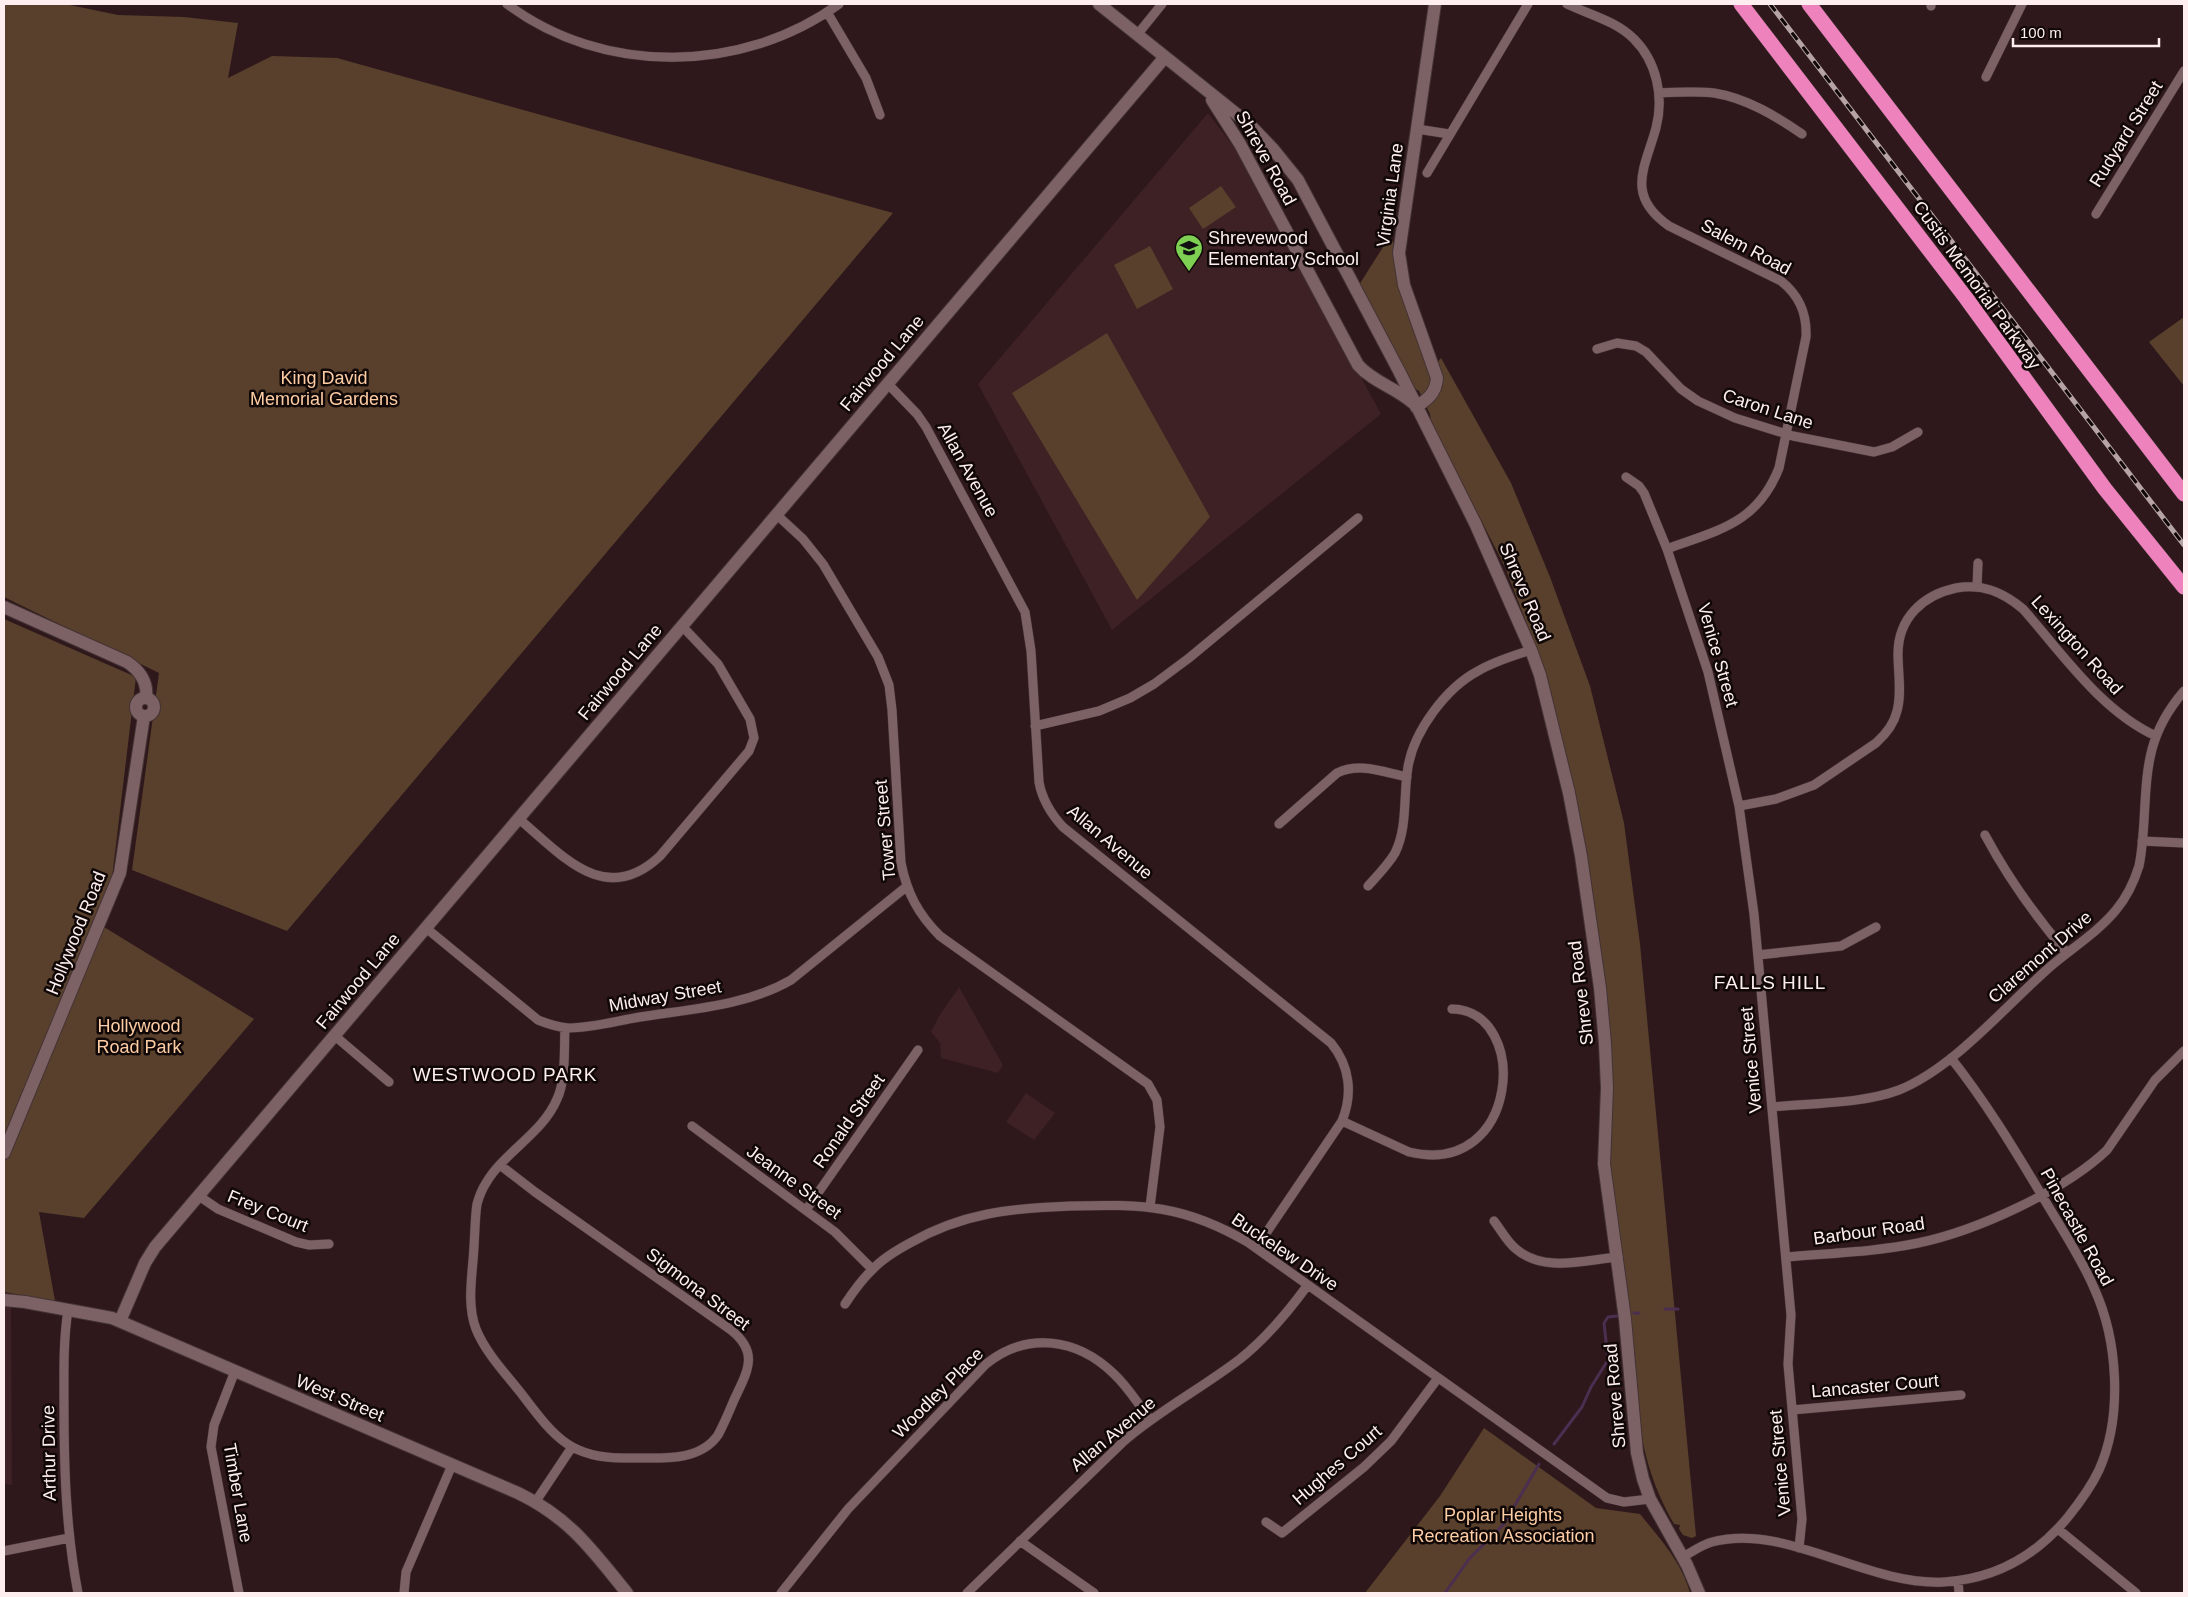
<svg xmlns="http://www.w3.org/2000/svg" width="2188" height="1597" viewBox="0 0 2188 1597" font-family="Helvetica,sans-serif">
<rect width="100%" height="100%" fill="#2e181b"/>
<path fill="#3d2124" d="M 1208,113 L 1244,160 L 1381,414 L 1112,630 L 978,384 Z
M 959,987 L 1003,1065 L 998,1073 L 941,1058 L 940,1043 L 931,1032 L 939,1016 Z
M 1026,1093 L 1055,1113 L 1034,1140 L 1006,1122 Z
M 4,1306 L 11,1306 L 12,1485 L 4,1484 Z"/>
<path fill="#58402c" d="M 4,4 L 65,4 L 118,15 L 184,17 L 238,23 L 228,78 L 272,56 L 337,58 L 893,213 L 287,931 L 132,870 L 159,673 L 4,597 Z
M 1221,186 L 1236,207 L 1203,229 L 1189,208 Z
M 1393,241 L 1397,283 L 1430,371 L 1441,358 L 1511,483 L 1550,577 L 1590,686 L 1624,823 L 1640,944 L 1696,1536 L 1692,1538 L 1683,1535 L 1679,1529 L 1680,1525 L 1674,1524 C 1659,1498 1649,1472 1643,1443 L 1623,1257 L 1611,1185 L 1600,943 L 1590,873 L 1538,653 L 1505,567 L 1431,422 L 1430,414 L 1419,391 L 1414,388 L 1359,285 L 1383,247 Z
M 1150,246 L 1173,289 L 1137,309 L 1114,265 Z
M 2184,317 L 2184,386 L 2149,342 Z
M 1107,333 L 1210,517 L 1137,600 L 1012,393 Z
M 4,619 L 136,677 L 112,878 L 4,1137 Z
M 104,927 L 254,1019 L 84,1218 L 39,1212 L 55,1301 L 4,1292 L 4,1162 Z
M 1484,1428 L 1596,1508 L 1640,1514 C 1660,1539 1682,1562 1690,1593 L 1365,1593 L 1440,1496 Z"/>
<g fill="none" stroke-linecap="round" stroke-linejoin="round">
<path stroke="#4c2f50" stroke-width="3" d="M 1665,1309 L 1678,1309
M 1634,1313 L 1639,1313
M 1554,1444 L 1582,1407 L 1591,1387 L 1608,1360 L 1604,1323 L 1608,1317 L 1617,1316
M 1445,1593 L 1469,1559 L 1504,1524 L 1539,1464"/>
<g stroke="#443335" stroke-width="10">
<path id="street" d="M 507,4 C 603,76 742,74 839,4
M 1567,4 C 1590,15 1616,21 1634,39 C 1657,62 1664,97 1656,128 C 1645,168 1625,195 1669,226 L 1781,281 C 1800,296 1807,314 1806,337 L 1779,468 C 1757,524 1718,530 1667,549
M 1931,4 L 1931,6
M 827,12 L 866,78 L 880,115
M 1137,35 L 1162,4
M 1986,77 L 2022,4
M 1659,93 C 1677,92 1696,91 1714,93 C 1746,98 1776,116 1802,134
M 1417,129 L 1449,134
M 1427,173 L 1528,4
M 2096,214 L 2184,71
M 1597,349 L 1617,343 L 1636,346 L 1646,352 L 1681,389 L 1698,401 L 1735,418 L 1793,436 L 1874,452 L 1892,447 L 1918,432
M 888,384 L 917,414 L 926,427 L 1025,612 L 1031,651 L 1039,782 C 1042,799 1051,814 1063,827 L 1331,1043 C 1350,1066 1353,1094 1342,1121 L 1256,1248
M 1626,477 L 1639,486 L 1644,493 L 1667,549 L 1708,672 L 1739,806 L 1754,914 L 1791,1315 L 1788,1364 L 1802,1519 L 1799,1548
M 777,515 L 803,539 L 823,564 L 878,657 L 889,685 L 892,710 L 901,863 C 907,893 918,914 940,936 L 1148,1084 L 1157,1100 L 1160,1127 L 1150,1207
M 1977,587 L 1978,563
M 1035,726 L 1099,711 L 1130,698 L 1154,684 L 1189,658 L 1358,518
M 1739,806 L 1776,799 L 1814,785 L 1876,743 C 1886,734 1894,724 1897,711 C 1902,693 1898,673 1898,654 C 1898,618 1923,595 1956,588 C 1982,583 2003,592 2023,609 C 2062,653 2101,711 2156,736
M 519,819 C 562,855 605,908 660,856 L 749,751 L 754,738 L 750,719 L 718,664 L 682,626
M 1279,824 L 1337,773 C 1360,762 1383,772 1407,777
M 1985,835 C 2008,878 2036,917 2067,953
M 2142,841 L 2184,843
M 1368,886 C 1377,876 1388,865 1395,853 C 1408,827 1403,795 1408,767 C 1414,731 1446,688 1478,671 C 1495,661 1513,656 1531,650
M 426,928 L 538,1020 C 548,1024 558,1027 568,1028 C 592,1028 616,1021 640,1017 C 690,1009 746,1006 791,980 L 906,887
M 1758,955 L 1841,946 L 1876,927
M 335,1036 L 389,1082
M 1772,1107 C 1811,1103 1862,1104 1899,1090 C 1954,1068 2005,1006 2051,966 C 2072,948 2098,932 2116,910 C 2127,897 2134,882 2139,866 C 2142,852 2143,836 2144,821 C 2147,768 2147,734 2184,691
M 1342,1121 L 1409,1152 C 1520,1179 1531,1010 1452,1009
M 692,1126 L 835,1232 L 872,1269
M 500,1165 L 535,1192 L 731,1330 C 760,1353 747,1372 734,1400 C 729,1412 724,1424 718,1435 C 698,1464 656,1457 626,1458 C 572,1459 555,1438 524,1397 C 508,1376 486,1354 476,1329 C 466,1303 473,1272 474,1246 C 475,1232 475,1217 477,1204 C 479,1197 482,1189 486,1183 C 504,1152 543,1133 557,1099 C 566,1081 564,1048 565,1028
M 199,1196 L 218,1209 L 296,1242 L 309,1245 L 329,1244
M 806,1210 L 918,1050
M 1494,1221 C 1501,1230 1507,1242 1516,1249 C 1544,1273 1584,1260 1618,1257
M 1786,1257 C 1830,1253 1875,1252 1918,1243 C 1976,1231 2064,1191 2107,1150 L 2155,1080 L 2184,1051
M 845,1304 C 853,1292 862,1279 873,1269 C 883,1258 897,1250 910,1243 C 962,1213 1012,1208 1071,1206 C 1143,1204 1185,1205 1249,1243 L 1607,1498 L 1624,1502 L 1650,1499
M 68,1310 C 63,1342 64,1374 64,1406 C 64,1469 66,1531 78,1593
M 235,1371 L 214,1425 L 211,1447 L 239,1593
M 1792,1410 L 1961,1395
M 536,1501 L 572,1447
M 1266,1522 L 1282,1533 L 1364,1467 L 1391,1441 L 1438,1378
M 2058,1529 L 2136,1593
M 1020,1541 L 1094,1593
M 4,1551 L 69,1538
M 1683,1557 C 1692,1552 1701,1545 1712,1542 C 1785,1522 1866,1586 1944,1582 C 1995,1579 2036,1556 2068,1517 C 2080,1502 2091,1487 2099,1470 C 2123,1416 2118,1340 2094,1288 C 2080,1255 2059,1225 2041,1194 C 2013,1147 1985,1101 1951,1058
M 1958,1581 L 1959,1593
M 404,1593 L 406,1572 L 452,1465
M 781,1593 L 848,1509 L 986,1364 C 1027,1331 1077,1338 1114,1374 C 1128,1387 1138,1404 1150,1419
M 967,1593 L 1124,1441 C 1160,1410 1202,1388 1240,1359 C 1265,1339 1288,1312 1307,1286"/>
</g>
<g stroke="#443335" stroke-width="14">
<path id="secondary" d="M 1099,4 L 1249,124 L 1273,149 L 1298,180 L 1399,371 L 1475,523 L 1531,650 L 1540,675 L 1569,793 L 1581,856 L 1600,988 L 1605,1044 L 1607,1088 L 1604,1164 L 1625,1319 L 1637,1453 L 1643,1479 L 1650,1499 L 1687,1565 L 1699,1593
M 1212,100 L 1240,144 L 1358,365 C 1373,382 1396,388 1413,403
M 1416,407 C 1428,399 1436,393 1437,378 L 1404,285 L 1399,253 L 1435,4
M 4,607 L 127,662 C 139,670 148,682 146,698
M136 707a9 9 0 1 1 18 0a9 9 0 1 1-18 0Z
M 4,1153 L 120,873 L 144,716
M 4,1300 L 25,1302 L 112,1318 L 518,1493 C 570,1518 592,1550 627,1593
M 120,1321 L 145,1263 L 155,1247 L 1165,57"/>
</g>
<g stroke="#443335" stroke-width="16">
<path id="highway" d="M 1741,4 L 1966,298 L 2105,489 L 2184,587
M 1809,4 L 2184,494"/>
</g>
<use href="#street" stroke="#7d6265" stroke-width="9"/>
<use href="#secondary" stroke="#7d6265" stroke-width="12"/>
<use href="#highway" stroke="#ee82bc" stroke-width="15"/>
<g stroke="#b6a4a5" stroke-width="5">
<path id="rail" d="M 1770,4 L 2184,545"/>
</g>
<use href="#rail" stroke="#100707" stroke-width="3" stroke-dasharray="9" stroke-linecap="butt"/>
</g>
<defs>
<g id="school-pin" transform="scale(1.4375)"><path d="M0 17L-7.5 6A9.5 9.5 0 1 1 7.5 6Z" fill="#7ed053" stroke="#100707"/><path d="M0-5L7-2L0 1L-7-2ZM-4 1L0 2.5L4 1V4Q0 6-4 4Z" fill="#111"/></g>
</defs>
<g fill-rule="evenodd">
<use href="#school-pin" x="1189" y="248"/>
</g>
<g text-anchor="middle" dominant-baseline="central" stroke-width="5" stroke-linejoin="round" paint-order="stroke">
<g font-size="18" fill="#feeeef" stroke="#100707">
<text transform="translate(2126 134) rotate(-58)">Rudyard Street</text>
<text transform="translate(1266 158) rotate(61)">Shreve Road</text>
<text transform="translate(1390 195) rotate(-82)">Virginia Lane</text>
<text transform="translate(1746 247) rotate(28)">Salem Road</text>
<text transform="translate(1977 285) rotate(54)">Custis Memorial Parkway</text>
<text transform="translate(882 363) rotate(-50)">Fairwood Lane</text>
<text transform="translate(1768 409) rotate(18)">Caron Lane</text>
<text transform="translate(968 470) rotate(61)">Allan Avenue</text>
<text transform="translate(1525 592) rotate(67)">Shreve Road</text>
<text transform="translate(2077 645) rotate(48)">Lexington Road</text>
<text transform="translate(1718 655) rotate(74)">Venice Street</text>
<text transform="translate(620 672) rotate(-50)">Fairwood Lane</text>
<text transform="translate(885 830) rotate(-95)">Tower Street</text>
<text transform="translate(1110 842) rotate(40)">Allan Avenue</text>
<text transform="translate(76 933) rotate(-68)">Hollywood Road</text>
<text transform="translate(2040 957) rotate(-41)">Claremont Drive</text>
<text transform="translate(358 981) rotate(-50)">Fairwood Lane</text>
<text transform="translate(1581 993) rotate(-97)">Shreve Road</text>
<text transform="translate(665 996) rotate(-10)">Midway Street</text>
<text transform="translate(1751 1060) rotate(-95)">Venice Street</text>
<text transform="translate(849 1121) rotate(-55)">Ronald Street</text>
<text transform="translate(794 1182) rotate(36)">Jeanne Street</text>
<text transform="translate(268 1211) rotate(22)">Frey Court</text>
<text transform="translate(2077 1227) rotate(61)">Pinecastle Road</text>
<text transform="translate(1869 1231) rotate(-8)">Barbour Road</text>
<text transform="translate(1285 1252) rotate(34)">Buckelew Drive</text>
<text transform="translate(698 1289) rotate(37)">Sigmona Street</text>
<text transform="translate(1875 1386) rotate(-5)">Lancaster Court</text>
<text transform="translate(938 1393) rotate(-45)">Woodley Place</text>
<text transform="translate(1615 1396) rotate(-95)">Shreve Road</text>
<text transform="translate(340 1398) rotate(23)">West Street</text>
<text transform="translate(1113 1434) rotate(-40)">Allan Avenue</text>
<text transform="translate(49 1453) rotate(-91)">Arthur Drive</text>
<text transform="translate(1780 1463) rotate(-95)">Venice Street</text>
<text transform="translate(1337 1465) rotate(-41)">Hughes Court</text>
<text transform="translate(238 1493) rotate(80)">Timber Lane</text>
</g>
<g font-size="18" fill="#feeeef" stroke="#100707" text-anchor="start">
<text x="1208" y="238">Shrevewood<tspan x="1208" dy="21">Elementary School</tspan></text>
</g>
<g font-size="18" fill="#fecda4" stroke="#100707">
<text x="324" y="378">King David<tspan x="324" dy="21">Memorial Gardens</tspan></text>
<text x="139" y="1026">Hollywood<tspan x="139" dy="21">Road Park</tspan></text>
<text x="1503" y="1515">Poplar Heights<tspan x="1503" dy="21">Recreation Association</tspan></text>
</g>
<g font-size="19" letter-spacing="1" fill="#feeeef" stroke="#100707">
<text x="1770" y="982">FALLS HILL</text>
<text x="505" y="1074">WESTWOOD PARK</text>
</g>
</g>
<rect width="2188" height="1597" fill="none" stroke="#feeeef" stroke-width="10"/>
<path d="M2013 38v8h146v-8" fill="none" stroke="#feeeef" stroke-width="2.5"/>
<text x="2020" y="38" font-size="15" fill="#feeeef" stroke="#100707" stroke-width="4" paint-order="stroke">100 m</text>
</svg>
